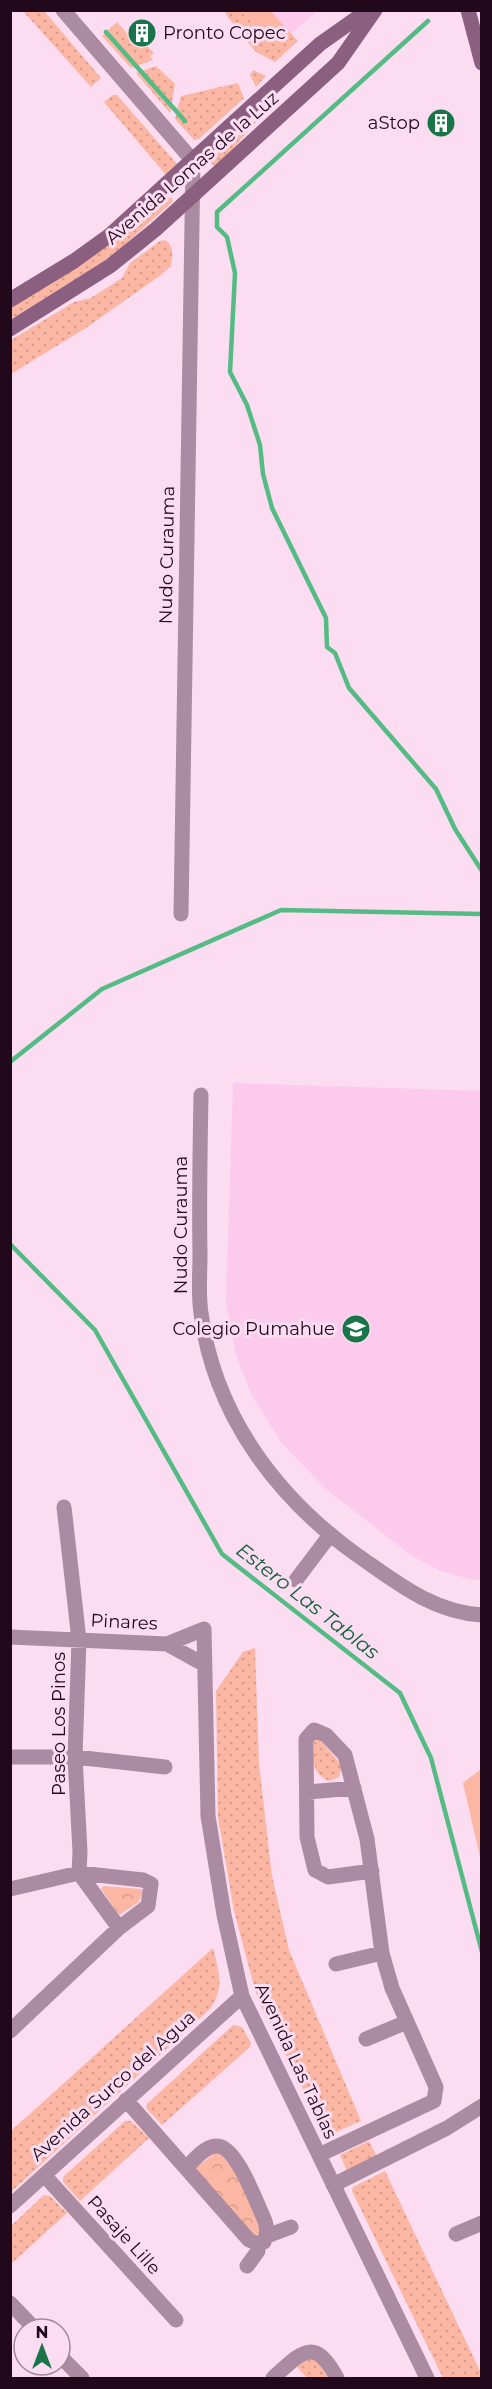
<svg xmlns="http://www.w3.org/2000/svg" width="492" height="2389" viewBox="0 0 492 2389" font-family="Montserrat,sans-serif">
<defs>
<pattern id="grass-dots" width="8" height="8" patternUnits="userSpaceOnUse" patternTransform="scale(1.5)"><rect width="8" height="8" fill="#fbb7a3"/><path d="M2 2h.1M6 6h.1" fill="none" stroke="#d79c8c" stroke-width="1.8" stroke-linecap="round"/></pattern>
<pattern id="park-crowns" width="20" height="18" patternUnits="userSpaceOnUse" patternTransform="scale(1.5)"><rect width="20" height="18" fill="#fbb7a3"/><path d="M2 6a3 3 0 1 1 6 0M12 15a3 3 0 1 1 6 0" fill="none" stroke="#d79c8c"/></pattern>
</defs>
<rect width="100%" height="100%" fill="#fbdcf1"/>
<path fill="#fbcaec" d="M 271,11 L 317,11 L 291,34 Z
M 233,1083 L 481,1091 L 481,1580 L 474,1580 L 441,1571 L 412,1556 L 326,1489 L 281,1442 L 251,1394 L 236,1354 L 226,1303 Z"/>
<path fill="url(#grass-dots)" d="M 23,11 L 44,11 L 101,78 L 91,87 Z
M 225,11 L 240,11 L 264,33 L 273,33 L 285,27 L 298,41 L 275,62 L 256,52 L 227,16 Z
M 117,22 L 141,49 L 146,45 L 154,53 L 150,56 L 153,60 L 131,68 L 102,36 Z
M 156,66 L 175,84 L 170,113 L 136,73 Z
M 253,70 L 266,76 L 256,87 L 250,75 Z
M 238,83 L 244,98 L 199,139 L 194,140 L 175,119 L 181,96 Z
M 113,95 L 117,95 L 178,165 L 167,176 L 104,102 Z
M 260,117 L 217,167 L 210,163 L 210,160 Z
M 167,197 L 172,198 L 173,201 L 170,204 L 122,247 L 101,263 L 15,317 L 11,318 L 11,306 L 115,239 Z
M 165,240 C 175,246 172,257 171,266 L 161,275 L 86,328 L 11,374 L 11,340 L 74,302 L 91,298 L 122,278 L 130,263 L 160,241 Z
M 255,1648 L 259,1764 L 272,1876 L 289,1950 L 361,2121 L 329,2135 L 326,2134 L 262,2009 L 255,1990 L 234,1911 L 218,1817 L 216,1691 L 243,1652 Z
M 319,1738 L 342,1766 L 339,1777 L 329,1781 C 310,1772 314,1761 314,1742 Z
M 213,1948 C 219,1971 225,1990 209,2010 L 11,2192 L 11,2131 Z
M 233,2025 L 242,2027 L 251,2043 L 250,2047 L 162,2125 L 146,2108 L 147,2104 Z
M 125,2121 L 131,2121 L 149,2138 L 80,2201 L 63,2182 L 63,2177 Z
M 369,2141 L 377,2157 L 347,2171 L 340,2155 Z
M 385,2171 L 481,2373 L 481,2378 L 443,2378 L 352,2191 L 353,2187 Z
M 44,2195 L 50,2196 L 67,2213 L 11,2264 L 11,2226 Z
M 308,2358 L 319,2361 L 328,2378 L 307,2378 L 297,2367 Z"/>
<path fill="url(#park-crowns)" d="M 103,1886 L 141,1889 L 143,1891 L 139,1902 L 119,1915 L 101,1889 Z
M 215,2153 L 221,2153 L 231,2164 L 262,2226 L 262,2231 L 256,2235 L 251,2234 L 196,2171 L 197,2167 Z"/>
<path fill="#fbb7a3" d="M 240,11 L 271,11 L 285,27 L 273,33 L 264,33 Z
M 481,1769 L 481,1861 L 463,1783 Z"/>
<g fill="none" stroke-linecap="round" stroke-linejoin="round">
<path stroke="#55bb84" stroke-width="4.5" d="M 428,21 L 217,212 L 217,227 L 227,237 L 235,273 L 230,372 L 247,405 L 260,445 L 263,474 L 272,508 L 326,618 L 327,647 L 335,653 L 349,688 L 436,789 L 455,829 L 482,871
M 106,32 L 185,121
M 10,1062 L 102,989 L 281,910 L 482,914
M 10,1244 L 95,1330 L 222,1554 L 400,1693 L 431,1758 L 482,1952"/>
<path stroke="#aa8ba1" stroke-width="15" d="M 63,10 L 193,161 L 181,914
M 201,1095 C 200,1148 199,1201 200,1254 C 200,1274 198,1294 201,1313 C 214,1414 276,1497 357,1555 C 396,1582 432,1612 482,1615
M 64,1507 L 79,1640 L 75,1757 L 80,1852 L 79,1873 L 119,1928
M 296,1580 L 330,1535
M 10,1637 L 167,1644 L 204,1629 L 208,1816 L 224,1915 L 242,1996 L 427,2378
M 167,1644 L 205,1665
M 10,1757 L 75,1757 L 165,1767
M 308,1792 L 354,1788
M 10,1889 L 79,1873 L 143,1880 L 151,1884 L 148,1906 L 119,1928 L 10,2031
M 336,1964 L 382,1953
M 366,2039 L 407,2022
M 126,2100 L 249,2240 L 258,2244 L 264,2242 L 267,2230 L 265,2221 C 257,2204 236,2144 216,2146 C 204,2147 194,2160 186,2168
M 319,2155 L 434,2101 L 436,2087 L 392,1988 L 382,1953 L 367,1839 L 345,1755 L 326,1735 L 314,1730 L 306,1739 L 307,1837 L 315,1870 L 328,1877 L 372,1871
M 44,2175 L 176,2320
M 333,2185 L 447,2128 L 482,2106
M 10,2206 L 242,1996
M 456,2234 L 482,2223
M 267,2236 L 291,2227
M 247,2266 L 258,2251 L 258,2244
M 10,2303 L 35,2329
M 60,2356 L 82,2378
M 273,2378 C 301,2353 314,2335 337,2378"/>
<path stroke="#8b5f7f" stroke-width="15" d="M 468,10 L 482,63
M 10,300 L 74,261 L 110,235 L 320,44 L 368,10
M 10,329 L 110,266 L 156,229 L 338,63 L 375,10"/>
</g>
<defs>
<g id="building-disc" transform="scale(1.5)"><circle r="9.5" fill="#197549" stroke="#fbdcf1"/><path d="M-4-6H4V6H1V3H-1V6H-4ZM-2.5-4.3h1.7v1.8h-1.7ZM.8-4.3h1.7v1.8H.8ZM-2.5-1h1.7V.8h-1.7ZM.8-1h1.7V.8H.8Z" fill="#fff"/></g>
<g id="school-disc" transform="scale(1.5)"><circle r="9.5" fill="#197549" stroke="#fbdcf1"/><path d="M0-5L7-2L0 1L-7-2ZM-4 1L0 2.5L4 1V4Q0 6-4 4Z" fill="#fff"/></g>
</defs>
<g fill-rule="evenodd">
<use href="#building-disc" x="142" y="33"/>
<use href="#building-disc" x="441" y="123"/>
<use href="#school-disc" x="356" y="1329"/>
</g>
<g text-anchor="middle" dominant-baseline="central" stroke-width="6" stroke-linejoin="round" paint-order="stroke">
<g font-size="18" fill="#21081b" stroke="#fbdcf1" text-anchor="end">
<text x="163" y="33" text-anchor="start">Pronto Copec</text>
<text x="420" y="123">aStop</text>
<text x="335" y="1329">Colegio Pumahue</text>
</g>
<g font-size="18" fill="#21081b" stroke="#fbdcf1">
<text transform="translate(192 168) rotate(-41)">Avenida Lomas de la Luz</text>
<text transform="translate(167 555) rotate(-89)">Nudo Curauma</text>
<text transform="translate(181 1225) rotate(-90)">Nudo Curauma</text>
<text transform="translate(124 1622) rotate(3)">Pinares</text>
<text transform="translate(59 1724) rotate(-90)">Paseo Los Pinos</text>
<text transform="translate(296 2061) rotate(65)">Avenida Las Tablas</text>
<text transform="translate(113 2086) rotate(-42)">Avenida Surco del Agua</text>
<text transform="translate(124 2235) rotate(48)">Pasaje Lille</text>
</g>
<g font-size="20" font-style="italic" fill="#14603c" stroke="#fbdcf1">
<text transform="translate(308 1601) rotate(38)">Estero Las Tablas</text>
</g>
</g>
<rect width="492" height="2389" fill="none" stroke="#21081b" stroke-width="24"/>
<g transform="translate(42 2347)"><circle r="28" fill="#fbdcf1" stroke="#a4879b" stroke-width="1.5"/>
<path d="M0-4.5L10 22L0 15L-10 22Z" fill="#197549"/>
<text y="-9" font-size="16" font-weight="bold" text-anchor="middle" fill="#21081b">N</text>
</g>
</svg>
